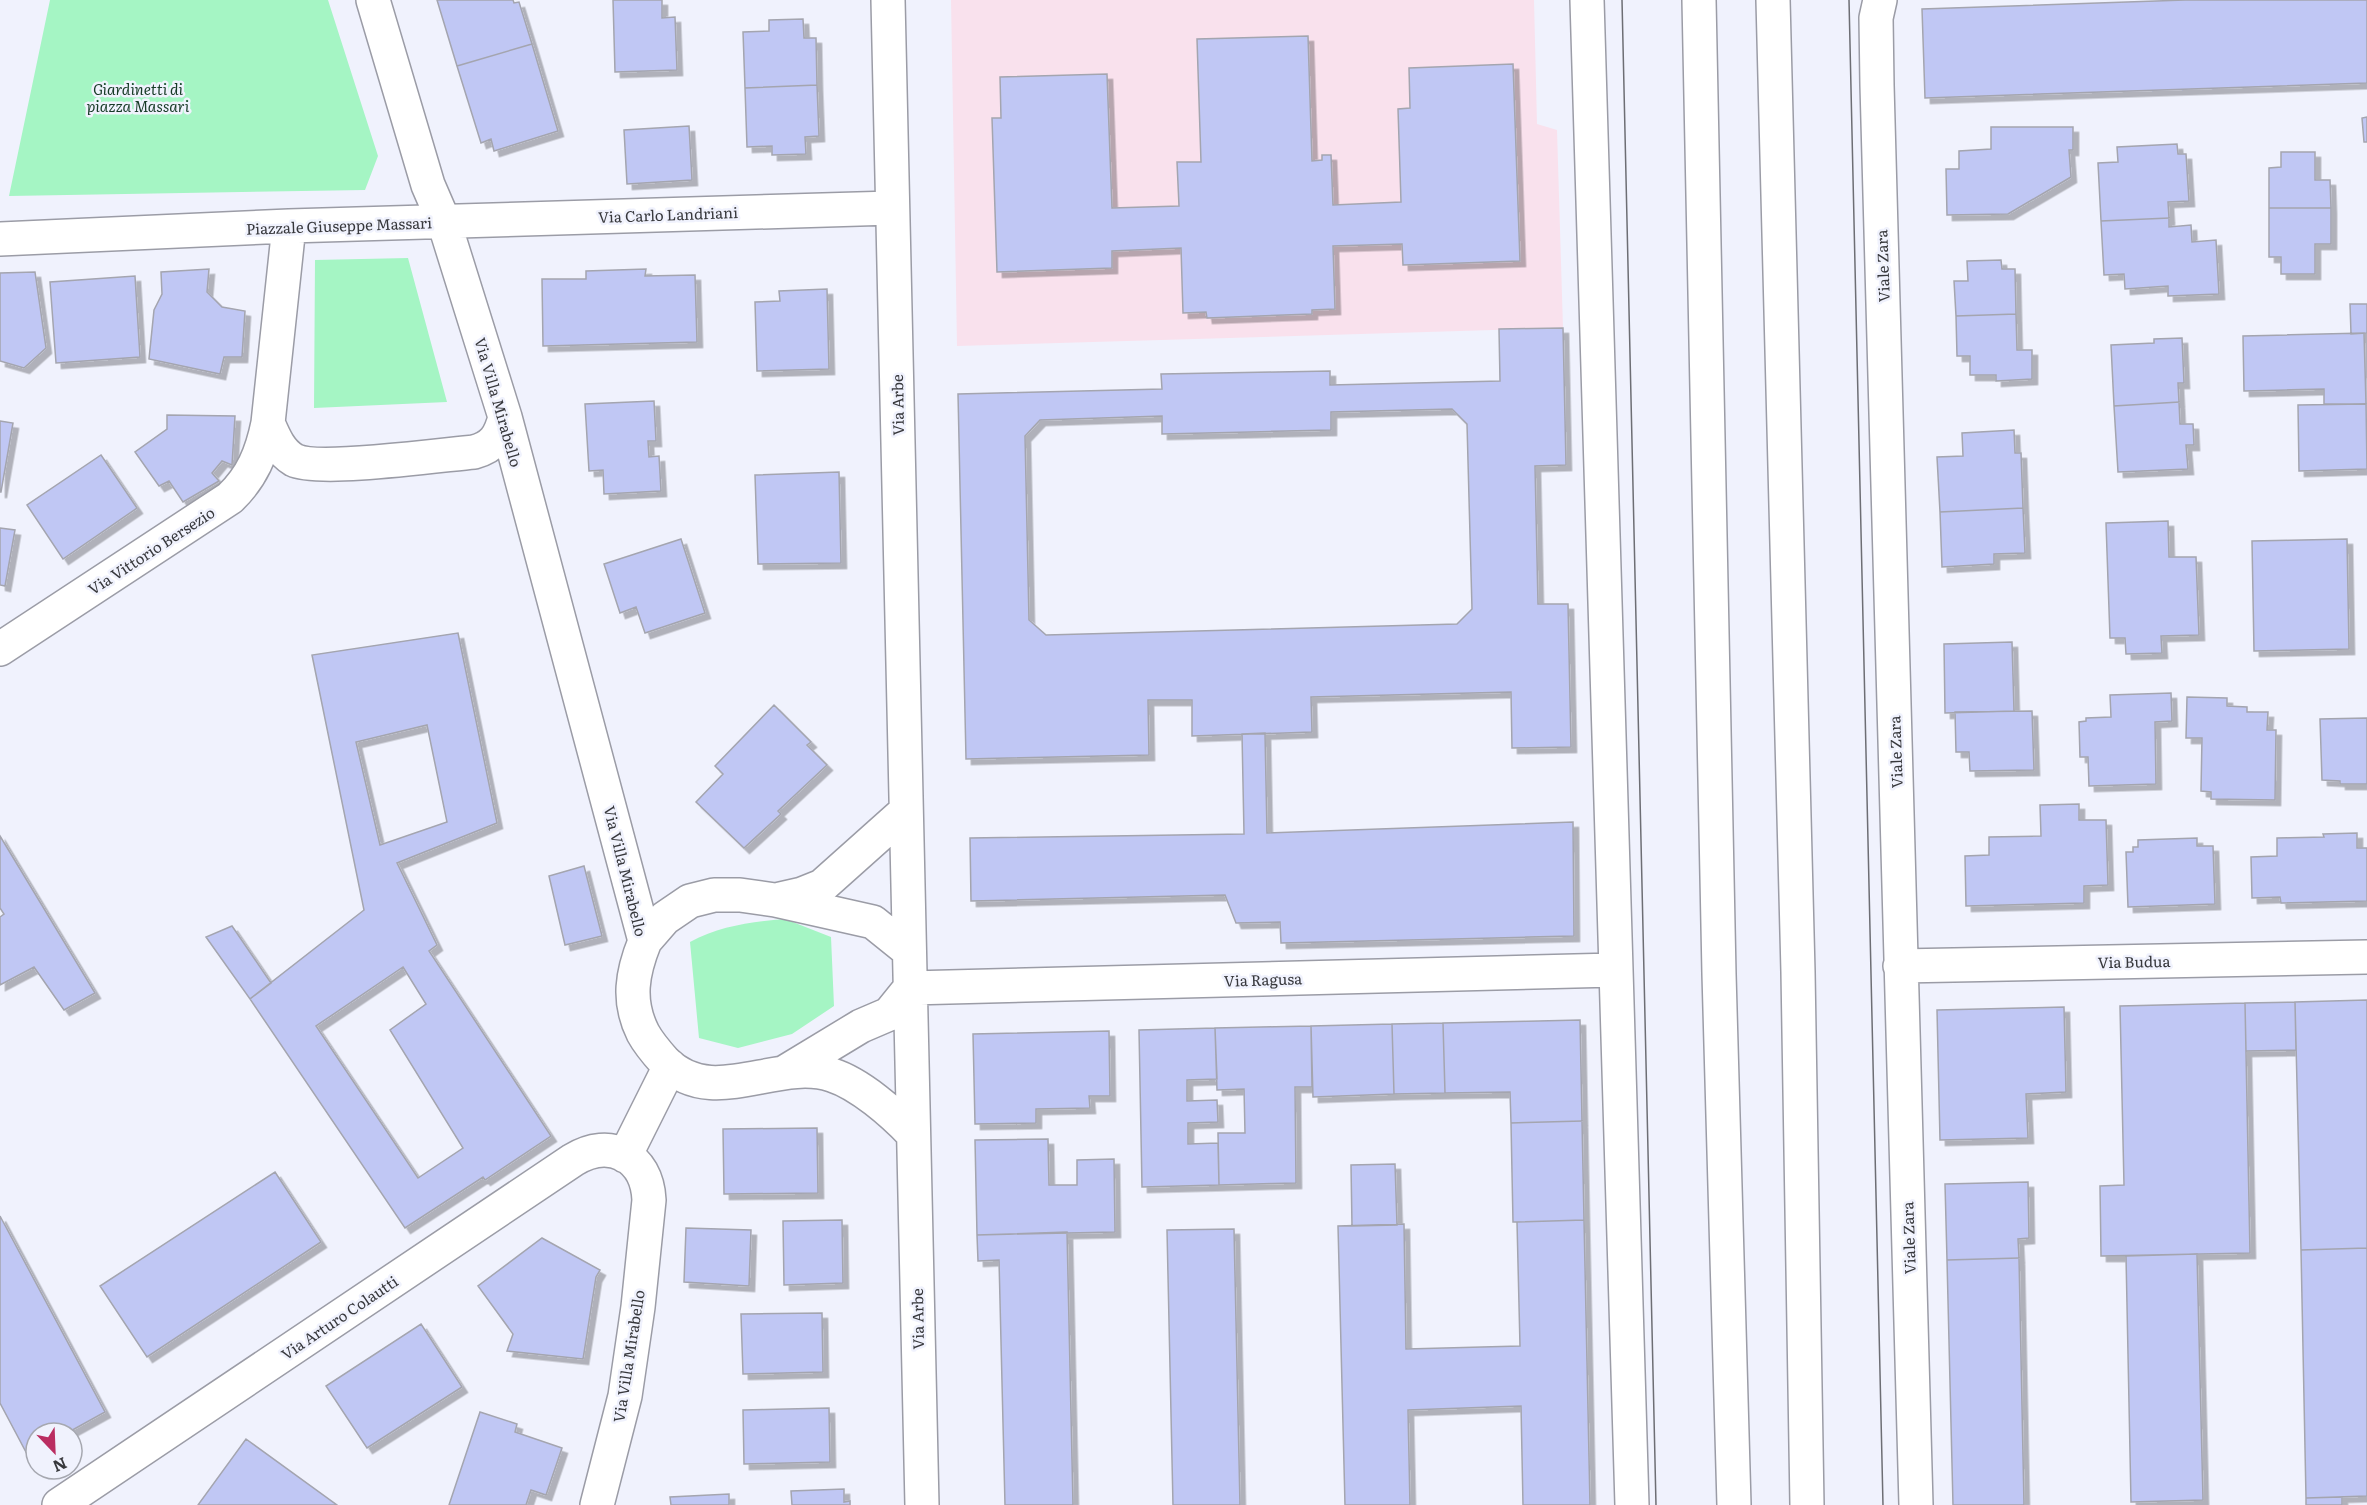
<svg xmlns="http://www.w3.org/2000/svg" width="2367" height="1505" viewBox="0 0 2367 1505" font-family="Literata,serif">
<defs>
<filter id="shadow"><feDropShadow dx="5.5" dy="5.5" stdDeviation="0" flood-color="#0004"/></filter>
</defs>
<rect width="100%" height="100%" fill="#f0f2fd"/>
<path fill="#f9e1ed" d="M 951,0 L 1534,0 L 1537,124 L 1557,130 L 1563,328 L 957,346 Z"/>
<path fill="#a5f5c4" d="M 50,0 L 328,0 L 378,156 L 365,190 L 9,196 Z
M 408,258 L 447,402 L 314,408 L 315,260 Z
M 785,919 L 831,937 L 834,1006 L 792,1034 L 738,1048 L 699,1038 L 690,942 C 720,926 751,922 785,919 Z"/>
<path fill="#c0c7f4" stroke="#a4a5af" stroke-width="1.5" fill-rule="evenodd" filter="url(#shadow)" d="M 437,0 L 513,0 L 514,3 L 519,2 L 532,44 L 457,66 Z
M 613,0 L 662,0 L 662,18 L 675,17 L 677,70 L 615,72 Z
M 2185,0 L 2367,0 L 2367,83 L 1925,98 L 1922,9 Z
M 803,19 L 804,38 L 816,38 L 817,85 L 745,88 L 743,32 L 769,31 L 769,20 Z
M 1308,36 L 1312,161 L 1322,160 L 1322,155 L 1331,155 L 1333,205 L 1401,202 L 1398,109 L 1410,108 L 1409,68 L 1513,64 L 1520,261 L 1403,265 L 1402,244 L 1333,246 L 1335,309 L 1312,310 L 1312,314 L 1207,318 L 1206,312 L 1183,313 L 1181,248 L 1112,251 L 1112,268 L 997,272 L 992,118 L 1001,118 L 1000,77 L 1107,74 L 1112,208 L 1179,206 L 1177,162 L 1201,162 L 1197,39 Z
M 532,44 L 558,131 L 494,151 L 491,139 L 481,143 L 457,66 Z
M 817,85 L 819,136 L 805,137 L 806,154 L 772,155 L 772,146 L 747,147 L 745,88 Z
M 2367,117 L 2367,142 L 2364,142 L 2362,118 Z
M 689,126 L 692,180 L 627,184 L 624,130 Z
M 1991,127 L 2073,127 L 2073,150 L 2069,150 L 2071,177 L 2008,214 L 1947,215 L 1946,169 L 1959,169 L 1959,151 L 1991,149 Z
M 2177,144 L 2178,154 L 2186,154 L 2189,201 L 2168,202 L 2169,218 L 2101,221 L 2098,163 L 2118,162 L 2117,147 Z
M 2281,152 L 2315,152 L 2315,180 L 2330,180 L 2331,208 L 2269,208 L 2269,168 L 2281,167 Z
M 2269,208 L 2331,208 L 2331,244 L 2315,244 L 2315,274 L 2281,274 L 2281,257 L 2269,257 Z
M 2169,218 L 2169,227 L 2191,225 L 2192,242 L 2216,240 L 2219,294 L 2168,296 L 2168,286 L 2125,289 L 2124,274 L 2104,275 L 2101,221 Z
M 2001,260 L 2002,269 L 2015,269 L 2016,314 L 1956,316 L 1954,281 L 1968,281 L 1967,261 Z
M 209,269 L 207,292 L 222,307 L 245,311 L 242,357 L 224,357 L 220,374 L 149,359 L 154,310 L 162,294 L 161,272 Z
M 646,269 L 645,276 L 695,275 L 697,342 L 543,346 L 542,279 L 586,279 L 586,271 Z
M 35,272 L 46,348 L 24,368 L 0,361 L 0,273 Z
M 135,276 L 140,357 L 56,363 L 50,282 Z
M 827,289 L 829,369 L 757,371 L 755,302 L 780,301 L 779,291 Z
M 2350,304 L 2367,304 L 2367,333 L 2351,334 Z
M 2016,314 L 2017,350 L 2032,350 L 2032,379 L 1996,381 L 1996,375 L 1970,375 L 1970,356 L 1957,356 L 1956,316 Z
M 1563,328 L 1566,465 L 1535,466 L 1538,604 L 1568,604 L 1571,747 L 1512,748 L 1511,692 L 1311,697 L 1312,732 L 1192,736 L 1192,700 L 1148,700 L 1149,755 L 966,759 L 958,394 L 1162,389 L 1161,374 L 1330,371 L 1330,385 L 1500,381 L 1499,329 ZM 1452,409 L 1467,424 L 1472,609 L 1457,624 L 1046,635 L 1029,620 L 1025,436 L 1040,420 L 1162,416 L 1162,434 L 1331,430 L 1331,412 Z
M 2364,333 L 2366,404 L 2324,404 L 2324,389 L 2244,391 L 2243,336 Z
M 2182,338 L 2184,383 L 2178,383 L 2179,402 L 2114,406 L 2111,345 L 2154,343 L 2154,339 Z
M 654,401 L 656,441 L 648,441 L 649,457 L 659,456 L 661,491 L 604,494 L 603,470 L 589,471 L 585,404 Z
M 2179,402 L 2180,424 L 2193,424 L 2194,445 L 2186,445 L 2188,469 L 2118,472 L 2114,406 Z
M 2366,404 L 2367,469 L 2299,471 L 2298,405 Z
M 167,415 L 235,416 L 232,465 L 222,461 L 212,473 L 219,481 L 183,502 L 169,481 L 159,486 L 135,452 L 167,429 Z
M 0,421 L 13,423 L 1,492 L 0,492 Z
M 2014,430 L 2015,453 L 2021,453 L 2023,508 L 1940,512 L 1937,457 L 1963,456 L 1962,433 Z
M 101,455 L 137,508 L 63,559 L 27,505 Z
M 839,472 L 841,563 L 758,564 L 755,475 Z
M 2023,508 L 2025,553 L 1994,554 L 1994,564 L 1942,567 L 1940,512 Z
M 2168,521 L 2169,557 L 2196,557 L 2199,635 L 2161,636 L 2162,653 L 2126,654 L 2125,638 L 2110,638 L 2106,523 Z
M 0,528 L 15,530 L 5,586 L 0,585 Z
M 681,539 L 705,613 L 645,633 L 636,607 L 620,613 L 604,564 Z
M 2347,539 L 2349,649 L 2254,651 L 2252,541 Z
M 458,633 L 497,823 L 397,863 L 437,945 L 429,951 L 551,1136 L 485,1180 L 483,1177 L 405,1228 L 250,999 L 364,910 L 312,655 ZM 427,725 L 447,822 L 380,845 L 356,742 ZM 403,967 L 426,1004 L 390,1030 L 463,1148 L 418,1178 L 316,1026 Z
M 2012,642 L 2014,711 L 1945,713 L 1944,644 Z
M 2171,693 L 2172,721 L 2155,722 L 2156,784 L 2089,786 L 2088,757 L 2080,757 L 2079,722 L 2086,721 L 2086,718 L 2111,717 L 2110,695 Z
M 2187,697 L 2227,698 L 2227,706 L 2247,707 L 2247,712 L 2268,712 L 2267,730 L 2276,730 L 2275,800 L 2211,799 L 2211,792 L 2201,791 L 2202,738 L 2186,738 Z
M 774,705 L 811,742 L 807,745 L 827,765 L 778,811 L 781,814 L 744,848 L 696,802 L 723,774 L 715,766 Z
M 2032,711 L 2034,770 L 1970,771 L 1969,752 L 1956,752 L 1955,712 Z
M 2367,718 L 2367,784 L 2340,784 L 2340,781 L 2322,780 L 2320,719 Z
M 1265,733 L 1267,833 L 1573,822 L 1574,936 L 1281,943 L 1280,922 L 1236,923 L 1225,895 L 971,901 L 970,838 L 1244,834 L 1242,734 Z
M 2079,804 L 2079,820 L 2106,820 L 2108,885 L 2084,886 L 2084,903 L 1966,906 L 1965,856 L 1989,855 L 1989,837 L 2041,836 L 2040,805 Z
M 2357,833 L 2357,848 L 2367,848 L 2367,901 L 2281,903 L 2280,897 L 2252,898 L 2251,857 L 2277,856 L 2277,838 L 2324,837 L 2323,834 Z
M 0,836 L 95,993 L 64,1010 L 34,967 L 0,985 L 0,917 L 4,914 L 0,908 Z
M 2197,838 L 2197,846 L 2213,846 L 2215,904 L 2128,907 L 2126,852 L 2133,852 L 2133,847 L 2138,847 L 2138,840 Z
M 584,866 L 602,936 L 565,945 L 549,876 Z
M 232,926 L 271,983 L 250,999 L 206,937 Z
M 2367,1000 L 2367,1248 L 2301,1250 L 2295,1002 Z
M 2295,1002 L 2296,1050 L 2246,1051 L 2245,1003 Z
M 2245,1003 L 2250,1253 L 2101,1256 L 2100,1186 L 2124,1185 L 2120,1006 Z
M 2064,1007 L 2066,1092 L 2026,1094 L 2028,1138 L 1940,1140 L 1937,1010 Z
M 1580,1020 L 1582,1121 L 1511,1123 L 1510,1092 L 1445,1093 L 1443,1023 Z
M 1443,1023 L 1445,1093 L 1394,1094 L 1392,1024 Z
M 1392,1024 L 1394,1094 L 1313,1097 L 1311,1026 Z
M 1311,1026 L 1312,1087 L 1295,1087 L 1296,1183 L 1219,1185 L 1218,1133 L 1245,1133 L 1244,1089 L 1217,1090 L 1215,1028 Z
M 1215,1028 L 1217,1079 L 1187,1080 L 1187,1101 L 1217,1100 L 1218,1122 L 1188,1123 L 1188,1144 L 1218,1143 L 1219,1185 L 1142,1187 L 1139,1030 Z
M 1109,1031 L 1110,1096 L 1089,1096 L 1090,1108 L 1036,1109 L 1036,1123 L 975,1124 L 973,1034 Z
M 1582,1121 L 1584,1220 L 1513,1222 L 1511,1123 Z
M 817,1128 L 818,1193 L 724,1194 L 723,1129 Z
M 1048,1139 L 1049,1185 L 1077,1185 L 1077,1160 L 1114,1159 L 1115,1232 L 977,1235 L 975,1140 Z
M 1395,1164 L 1397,1225 L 1352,1226 L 1351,1165 Z
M 275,1172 L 321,1242 L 147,1357 L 100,1286 Z
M 2028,1182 L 2029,1238 L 2018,1239 L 2019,1258 L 1947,1260 L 1945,1184 Z
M 0,1216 L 105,1412 L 67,1433 L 36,1433 L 36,1449 L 27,1454 L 0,1403 Z
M 842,1220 L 843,1283 L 784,1285 L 783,1221 Z
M 1584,1220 L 1590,1505 L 1523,1505 L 1521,1406 L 1408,1410 L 1410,1505 L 1345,1505 L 1338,1226 L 1404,1224 L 1406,1349 L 1520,1346 L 1517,1222 Z
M 686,1228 L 751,1230 L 749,1286 L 684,1282 Z
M 1234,1229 L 1240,1505 L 1173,1505 L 1167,1230 Z
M 1067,1232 L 1073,1505 L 1005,1505 L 999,1260 L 978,1261 L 977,1235 Z
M 542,1238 L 600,1270 L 596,1277 L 583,1359 L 507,1351 L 513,1334 L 478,1286 Z
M 2367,1248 L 2367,1496 L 2306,1498 L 2301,1250 Z
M 2197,1254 L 2203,1500 L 2131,1502 L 2126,1256 Z
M 2019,1258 L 2024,1505 L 1953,1505 L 1947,1260 Z
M 822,1313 L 823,1372 L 743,1374 L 741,1314 Z
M 421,1324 L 462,1387 L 367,1448 L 326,1386 Z
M 829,1408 L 830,1462 L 744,1464 L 743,1410 Z
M 480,1412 L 517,1424 L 515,1432 L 562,1448 L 546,1495 L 531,1490 L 526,1505 L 449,1505 Z
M 246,1439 L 337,1505 L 198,1505 Z
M 844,1489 L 844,1502 L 850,1501 L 850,1505 L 792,1505 L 791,1491 Z
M 729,1494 L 729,1505 L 671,1505 L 670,1497 Z
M 2342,1497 L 2342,1505 L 2306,1505 L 2306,1498 Z"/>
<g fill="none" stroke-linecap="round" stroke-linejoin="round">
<g stroke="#9b9ca6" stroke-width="36">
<path id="minor" d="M 373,0 L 428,185 L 444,222 L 505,417 L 645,941 C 632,973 627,1001 643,1033 C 649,1044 656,1052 665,1062 C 713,1110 776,1057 832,1075 C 860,1084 893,1113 913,1134
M 888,0 L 922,1505
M 1587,0 L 1632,1505
M 1880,0 L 1876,18 L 1877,85 L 1916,1505
M 0,239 L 289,226 L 892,208
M 268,423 C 274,437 280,452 294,460 C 318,472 441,455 474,452 C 493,447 500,437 505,417
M 0,649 L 230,498 C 252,477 262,453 268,423 L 289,226
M 780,899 L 802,894 L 822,886 L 906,811
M 645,941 L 665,918 L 690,901 L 714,895 L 740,895 L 775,900 L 873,922 L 909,951
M 1900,966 L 2367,957
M 910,988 L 1615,970
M 785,1072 L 861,1026 L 889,1014 L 910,988
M 625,1156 L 670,1066
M 59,1505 L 573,1160 C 610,1137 647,1156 649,1200 L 638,1307 L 625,1396 L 597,1505"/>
</g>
<g stroke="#9b9ca6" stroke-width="36">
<path id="major" d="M 1699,0 L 1719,974 L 1734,1505
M 1773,0 L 1798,972 L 1807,1505"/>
</g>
<use href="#minor" stroke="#fff" stroke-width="33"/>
<use href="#major" stroke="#fff" stroke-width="33"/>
<path stroke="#6d6e74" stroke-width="1.5" d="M 1622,0 L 1656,1505
M 1849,0 L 1883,1505"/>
</g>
<g text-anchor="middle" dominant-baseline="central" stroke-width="5" stroke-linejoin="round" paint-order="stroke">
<g font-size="15" font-style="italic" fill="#163a26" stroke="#f0f2fd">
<text x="138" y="88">Giardinetti di<tspan x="138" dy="17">piazza Massari</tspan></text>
</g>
<g font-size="15" fill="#37383c" stroke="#f0f2fd">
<text transform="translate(668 214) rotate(-2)">Via Carlo Landriani</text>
<text transform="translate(339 225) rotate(-2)">Piazzale Giuseppe Massari</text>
<text transform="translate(1882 266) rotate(-92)">Viale Zara</text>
<text transform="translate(499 402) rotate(74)">Via Villa Mirabello</text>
<text transform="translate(897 405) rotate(-91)">Via Arbe</text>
<text transform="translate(151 550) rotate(-33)">Via Vittorio Bersezio</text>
<text transform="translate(1895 752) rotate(-92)">Viale Zara</text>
<text transform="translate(626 871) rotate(76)">Via Villa Mirabello</text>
<text transform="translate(2134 961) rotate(-1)">Via Budua</text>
<text transform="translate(1263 979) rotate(-2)">Via Ragusa</text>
<text transform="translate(1908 1238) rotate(-92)">Viale Zara</text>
<text transform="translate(339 1317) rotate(-34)">Via Arturo Colautti</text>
<text transform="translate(917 1319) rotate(-91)">Via Arbe</text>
<text transform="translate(628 1356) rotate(-81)">Via Villa Mirabello</text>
</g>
</g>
<g transform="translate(54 1451) rotate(157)"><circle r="28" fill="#f0f2fd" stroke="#a6a8b0" stroke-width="1.5"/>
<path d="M0-4.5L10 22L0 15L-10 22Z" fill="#ba2d61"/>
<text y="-9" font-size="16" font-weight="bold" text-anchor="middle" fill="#37383c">N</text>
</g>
</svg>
